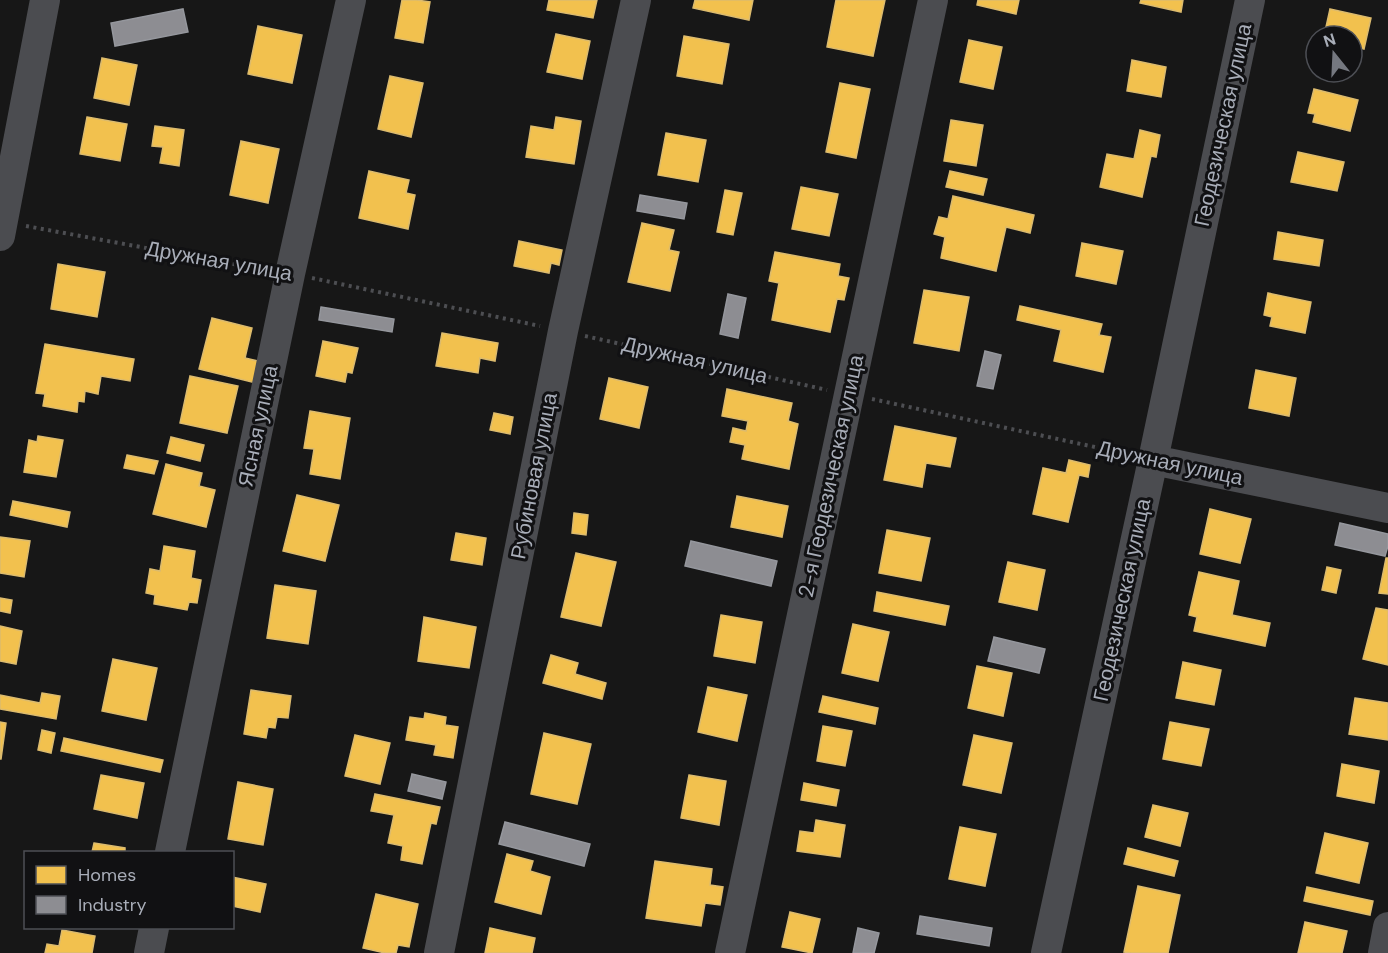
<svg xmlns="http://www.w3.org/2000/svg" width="1388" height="953" viewBox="0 0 1388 953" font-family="'DM Sans',sans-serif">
<rect width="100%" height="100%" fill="#171717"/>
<path fill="#f2c14e" stroke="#dcbb6e" stroke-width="1.5" d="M 402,0 L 417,0 L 430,2 L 423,43 L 395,38 Z
M 549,0 L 597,0 L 593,18 L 547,10 Z
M 695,0 L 753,0 L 749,20 L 693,8 Z
M 836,0 L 885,0 L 873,56 L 827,47 Z
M 978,0 L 1019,0 L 1016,14 L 977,5 Z
M 1141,0 L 1183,0 L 1181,12 L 1140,3 Z
M 1330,9 L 1371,18 L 1364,49 L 1352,46 L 1352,36 L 1324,36 Z
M 258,26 L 302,35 L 292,83 L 248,74 Z
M 556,34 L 590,41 L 582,79 L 547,72 Z
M 684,36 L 729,44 L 722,84 L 677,76 Z
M 969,40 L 1002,47 L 993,89 L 960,82 Z
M 102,58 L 137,65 L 129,105 L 94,98 Z
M 1132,60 L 1166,67 L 1161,97 L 1127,91 Z
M 390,76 L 423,83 L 411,137 L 378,129 Z
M 840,83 L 870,89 L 856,158 L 826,152 Z
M 1314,89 L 1358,100 L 1350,131 L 1313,122 L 1315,114 L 1308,113 Z
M 87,117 L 127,124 L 120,161 L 80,154 Z
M 556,117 L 581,121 L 574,164 L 526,157 L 531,126 L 554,130 Z
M 951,120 L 983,125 L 976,166 L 944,161 Z
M 155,126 L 184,130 L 179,166 L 160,163 L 163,147 L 152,146 Z
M 1140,130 L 1160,135 L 1156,157 L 1151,156 L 1142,197 L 1100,187 L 1107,154 L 1134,159 Z
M 666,133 L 706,140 L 698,182 L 658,175 Z
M 241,141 L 279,149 L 268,203 L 230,195 Z
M 1298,152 L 1344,162 L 1337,191 L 1291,182 Z
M 369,171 L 409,180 L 406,193 L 415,195 L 408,229 L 359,218 Z
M 950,171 L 987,179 L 983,195 L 946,187 Z
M 801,187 L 838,194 L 829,236 L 792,229 Z
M 725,190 L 742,193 L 733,235 L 717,232 Z
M 953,196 L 1034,215 L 1030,233 L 1006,227 L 996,271 L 941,258 L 945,237 L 934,234 L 939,217 L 948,219 Z
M 642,223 L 674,230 L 669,250 L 679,252 L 670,291 L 628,282 Z
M 1278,232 L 1323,240 L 1319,266 L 1274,259 Z
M 519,241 L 562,250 L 559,265 L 551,263 L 549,273 L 514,266 Z
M 1082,243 L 1123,251 L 1116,284 L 1076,276 Z
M 775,252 L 840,264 L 838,276 L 849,278 L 844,300 L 837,299 L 830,332 L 772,320 L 779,283 L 769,281 Z
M 58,264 L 105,272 L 97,317 L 51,309 Z
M 924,290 L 969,297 L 959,351 L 914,343 Z
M 1268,293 L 1311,302 L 1305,333 L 1270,326 L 1272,317 L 1264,315 Z
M 1020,306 L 1102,324 L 1099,335 L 1111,337 L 1103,372 L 1054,361 L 1061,330 L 1017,320 Z
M 212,318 L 252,328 L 245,358 L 266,363 L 260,384 L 199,369 Z
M 442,333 L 498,343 L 495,361 L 480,358 L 478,373 L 436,366 Z
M 323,341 L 358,348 L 352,373 L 347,372 L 345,382 L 316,376 Z
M 45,344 L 134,359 L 130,381 L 101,376 L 98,394 L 85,391 L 84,402 L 78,401 L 77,412 L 43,406 L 45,394 L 36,393 Z
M 1256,370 L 1296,378 L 1289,416 L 1249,408 Z
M 190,376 L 238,386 L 227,433 L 180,423 Z
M 609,378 L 648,387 L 639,428 L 600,419 Z
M 727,389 L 792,403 L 788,421 L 798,424 L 789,469 L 742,459 L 745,445 L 730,442 L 733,428 L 746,431 L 748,421 L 722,416 Z
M 310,411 L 350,418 L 340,479 L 310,474 L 314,449 L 304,448 Z
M 494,413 L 513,417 L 510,434 L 490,430 Z
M 895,426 L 956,438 L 950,467 L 926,463 L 922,487 L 884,480 Z
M 38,436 L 63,440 L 56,477 L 24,472 L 29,440 L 37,442 Z
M 171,437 L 204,445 L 200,461 L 167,453 Z
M 127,455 L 158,461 L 154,474 L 124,468 Z
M 1069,460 L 1090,465 L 1088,477 L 1079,475 L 1068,522 L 1033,514 L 1043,468 L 1066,473 Z
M 166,464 L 202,473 L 199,486 L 215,490 L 206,527 L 153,514 Z
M 297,495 L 339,505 L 325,561 L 283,551 Z
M 737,496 L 788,506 L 782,537 L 731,527 Z
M 13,501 L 70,512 L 67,527 L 10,515 Z
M 1210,509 L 1251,519 L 1240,563 L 1200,554 Z
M 574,513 L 588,515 L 586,535 L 572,533 Z
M 887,530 L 930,538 L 921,581 L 879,573 Z
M 456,533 L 486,538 L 482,565 L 451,560 Z
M 0,537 L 30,541 L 24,577 L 0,573 Z
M 164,546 L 195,551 L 191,578 L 201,580 L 197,603 L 189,602 L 187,610 L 154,604 L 155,595 L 146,593 L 150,569 L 160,571 Z
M 576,553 L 616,562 L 601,626 L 561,617 Z
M 1386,558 L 1388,558 L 1388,594 L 1379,593 Z
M 1008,562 L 1045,570 L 1037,610 L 999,602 Z
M 1327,567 L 1341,570 L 1336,593 L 1322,590 Z
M 1199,572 L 1239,581 L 1232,615 L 1270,623 L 1265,646 L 1194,631 L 1197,617 L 1189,615 Z
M 275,585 L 316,591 L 308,644 L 267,638 Z
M 877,592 L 949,606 L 945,625 L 874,611 Z
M 0,598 L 12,600 L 10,613 L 0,611 Z
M 1376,608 L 1388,610 L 1388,665 L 1363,659 Z
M 721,615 L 762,622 L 755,663 L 714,656 Z
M 424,617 L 476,627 L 469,668 L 418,661 Z
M 853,624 L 889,632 L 878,681 L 842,673 Z
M 0,626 L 22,631 L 16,664 L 0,661 Z
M 551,655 L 578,663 L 575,674 L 606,683 L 602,699 L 543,683 Z
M 113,659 L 157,668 L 146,720 L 102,711 Z
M 1183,662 L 1221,670 L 1214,705 L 1176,698 Z
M 977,666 L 1012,673 L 1003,716 L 968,708 Z
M 708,687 L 747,695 L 737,741 L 698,732 Z
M 251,690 L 291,696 L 288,718 L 277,717 L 275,728 L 268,727 L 266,738 L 244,734 Z
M 42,693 L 60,696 L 56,719 L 0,709 L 0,695 L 40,703 Z
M 823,696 L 878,708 L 875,724 L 819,712 Z
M 1355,698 L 1388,703 L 1388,740 L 1349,734 Z
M 425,713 L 446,717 L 445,725 L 458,727 L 453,758 L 434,755 L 436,745 L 406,740 L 410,717 L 424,719 Z
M 0,722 L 6,723 L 1,759 L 0,759 Z
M 1170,722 L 1209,729 L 1201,766 L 1163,759 Z
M 823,726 L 852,731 L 845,766 L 817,761 Z
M 42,730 L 55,733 L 51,753 L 38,750 Z
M 544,733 L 591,744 L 577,804 L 531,794 Z
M 355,735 L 390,743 L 380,784 L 345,776 Z
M 974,735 L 1012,743 L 1001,793 L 963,785 Z
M 64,738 L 163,760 L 160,772 L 61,751 Z
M 1342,764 L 1379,771 L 1374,803 L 1337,796 Z
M 101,775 L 144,783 L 137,818 L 94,809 Z
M 689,775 L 726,781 L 719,825 L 681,818 Z
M 238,782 L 273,789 L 263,845 L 228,839 Z
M 804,783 L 839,790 L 836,806 L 801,800 Z
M 375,794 L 440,807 L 436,824 L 431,823 L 422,864 L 401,860 L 403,846 L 388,843 L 394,815 L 371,811 Z
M 1153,805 L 1188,813 L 1180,846 L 1145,837 Z
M 816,820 L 845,825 L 840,857 L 797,851 L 800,831 L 814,833 Z
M 960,827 L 996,834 L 985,886 L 949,879 Z
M 1325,833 L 1368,843 L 1359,883 L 1316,873 Z
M 94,843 L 125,848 L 125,852 L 92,852 Z
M 1128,848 L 1178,861 L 1174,876 L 1124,864 Z
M 507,854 L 533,861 L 530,871 L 550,877 L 541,914 L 495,902 Z
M 655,861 L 712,869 L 710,885 L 723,887 L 720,905 L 705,903 L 701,926 L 646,918 Z
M 232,877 L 266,884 L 260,912 L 232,906 Z
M 1138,886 L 1180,895 L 1168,953 L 1131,953 L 1124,952 Z
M 1307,887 L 1373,901 L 1370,915 L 1304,901 Z
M 376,894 L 418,904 L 409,947 L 398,945 L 396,953 L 385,953 L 363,948 Z
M 790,912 L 820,919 L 812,953 L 782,947 Z
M 1305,922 L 1347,931 L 1342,953 L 1298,953 Z
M 490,928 L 535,938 L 532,953 L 485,953 Z
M 62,930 L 95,936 L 92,953 L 45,953 L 47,944 L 59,946 Z"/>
<path fill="#8d8d92" stroke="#95979d" stroke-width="1.5" d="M 183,9 L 188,32 L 115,46 L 111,23 Z
M 640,195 L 687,203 L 684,219 L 637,211 Z
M 728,294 L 746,298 L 738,338 L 720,334 Z
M 321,307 L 394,319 L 392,332 L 319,320 Z
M 985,351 L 1001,355 L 993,389 L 977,386 Z
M 1340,523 L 1388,534 L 1388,546 L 1385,556 L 1335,545 Z
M 691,541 L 777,561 L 771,586 L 685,566 Z
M 994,637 L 1045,649 L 1039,673 L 988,661 Z
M 412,774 L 446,782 L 442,799 L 408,791 Z
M 505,822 L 590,844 L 584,866 L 499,844 Z
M 920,916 L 992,928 L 989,946 L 917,934 Z
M 858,928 L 879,933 L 874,953 L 853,953 Z"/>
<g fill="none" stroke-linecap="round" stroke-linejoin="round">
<path stroke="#4d4e52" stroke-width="4" stroke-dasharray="3 4.5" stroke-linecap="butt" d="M 26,226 L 266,270
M 312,278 L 540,326
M 585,336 L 827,390
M 872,399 L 1132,455"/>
<path stroke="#4b4c50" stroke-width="30" d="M 0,236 L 45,0
M 1153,460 L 1388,508
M 170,852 L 290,274 L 351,0
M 149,953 L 154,928
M 439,953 L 563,331 L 636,0
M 730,953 L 933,0
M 1046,953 L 1153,460 L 1250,0
M 1383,953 L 1388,927"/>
</g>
<g text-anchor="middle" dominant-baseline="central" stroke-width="6" stroke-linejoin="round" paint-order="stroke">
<g font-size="21" fill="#a8adb8" stroke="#111113">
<text transform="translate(1223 125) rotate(-78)">Геодезическая улица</text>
<text transform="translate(219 261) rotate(10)">Дружная улица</text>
<text transform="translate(695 360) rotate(13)">Дружная улица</text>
<text transform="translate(258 426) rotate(-78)">Ясная улица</text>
<text transform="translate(1170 463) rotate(12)">Дружная улица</text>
<text transform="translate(534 476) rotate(-79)">Рубиновая улица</text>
<text transform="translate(831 476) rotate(-78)">2-я Геодезическая улица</text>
<text transform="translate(1122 600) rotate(-78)">Геодезическая улица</text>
</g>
</g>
<rect x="24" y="851" width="210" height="78" fill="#111113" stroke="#4d4f55" stroke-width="1.5"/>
<rect x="36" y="866" width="30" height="18" fill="#f2c14e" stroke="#4d4f55" stroke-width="1.5"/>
<text x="78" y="881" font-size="18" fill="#a8adb8">Homes</text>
<rect x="36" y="896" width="30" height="18" fill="#8d8d92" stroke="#4d4f55" stroke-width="1.5"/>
<text x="78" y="911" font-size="18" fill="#a8adb8">Industry</text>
<g transform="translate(1334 54) rotate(342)"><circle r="28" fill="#111113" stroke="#4d4f55" stroke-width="1.5"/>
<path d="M0-4.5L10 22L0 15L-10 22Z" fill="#757880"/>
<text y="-9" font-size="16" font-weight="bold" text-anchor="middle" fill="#a8adb8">N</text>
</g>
</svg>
